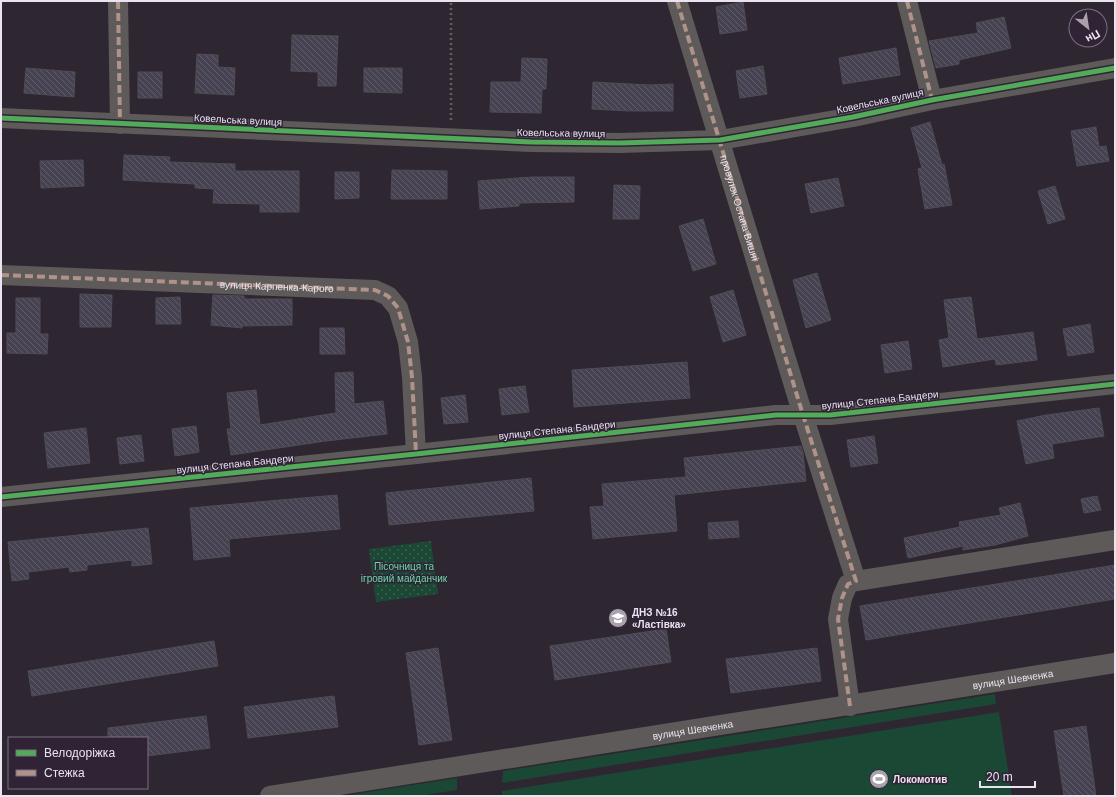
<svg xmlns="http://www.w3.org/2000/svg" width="1116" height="797" viewBox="0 0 1116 797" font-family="Arial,sans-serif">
<defs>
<pattern id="park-dots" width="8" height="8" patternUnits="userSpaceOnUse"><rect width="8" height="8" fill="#1b4735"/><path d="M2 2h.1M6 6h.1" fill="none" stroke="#3c6153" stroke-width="1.8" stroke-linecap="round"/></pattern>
<pattern id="building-back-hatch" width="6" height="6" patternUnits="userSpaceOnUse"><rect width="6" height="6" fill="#464251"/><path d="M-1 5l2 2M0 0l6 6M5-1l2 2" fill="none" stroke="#615d6a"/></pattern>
</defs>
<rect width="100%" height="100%" fill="#2e2731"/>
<path fill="#1b4735" d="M 995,694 L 996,704 L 502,783 L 503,771 Z
M 999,712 L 1012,796 L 502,796 L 502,791 Z
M 457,778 L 457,790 L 418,796 L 343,796 Z"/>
<path fill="url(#park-dots)" d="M 431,541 L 438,594 L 376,602 L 369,549 Z"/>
<path fill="url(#building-back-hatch)" stroke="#4e4c54" d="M 743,2 L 747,30 L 720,34 L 716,7 Z
M 1004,17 L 1011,48 L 959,60 L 959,64 L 936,68 L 929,41 L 978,33 L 976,23 Z
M 292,35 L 338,36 L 336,86 L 318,86 L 318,72 L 291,71 Z
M 896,48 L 900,75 L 843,84 L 839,58 Z
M 197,54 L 218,55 L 218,67 L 235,68 L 234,95 L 195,93 Z
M 522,58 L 547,59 L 546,89 L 542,89 L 541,113 L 490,112 L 491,82 L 521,82 Z
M 763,66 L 767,94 L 740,98 L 736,71 Z
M 26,68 L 75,72 L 74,97 L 24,93 Z
M 364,68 L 402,68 L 402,93 L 364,92 Z
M 138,72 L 162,72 L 162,98 L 138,98 Z
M 593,82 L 649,85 L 673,84 L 673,111 L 629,111 L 592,109 Z
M 930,122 L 942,165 L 944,164 L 952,205 L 925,209 L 918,169 L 922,168 L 911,128 Z
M 1096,127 L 1099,147 L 1106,146 L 1109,161 L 1077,166 L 1071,131 Z
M 124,155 L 170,157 L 169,162 L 235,164 L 235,171 L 299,171 L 299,212 L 260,212 L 260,204 L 213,203 L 214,189 L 195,188 L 195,184 L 123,180 Z
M 83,160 L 84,186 L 41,188 L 40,161 Z
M 392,170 L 447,171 L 447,199 L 391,199 Z
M 335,172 L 359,172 L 359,198 L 335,199 Z
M 532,177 L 574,177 L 574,202 L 519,203 L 519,206 L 480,209 L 478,181 Z
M 838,178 L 844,206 L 811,213 L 805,184 Z
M 614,185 L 640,186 L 639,219 L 613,219 Z
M 1055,186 L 1065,219 L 1048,224 L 1038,191 Z
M 703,219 L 716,264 L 693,271 L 679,226 Z
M 817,273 L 831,320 L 806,328 L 793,280 Z
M 733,290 L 746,335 L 723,342 L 710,297 Z
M 80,294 L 112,295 L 111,327 L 80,327 Z
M 213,295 L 244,296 L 244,299 L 292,299 L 292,325 L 242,326 L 242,328 L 211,325 Z
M 180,297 L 181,324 L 156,324 L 156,298 Z
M 971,297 L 977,339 L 1033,332 L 1037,360 L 996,365 L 995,359 L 943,367 L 939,340 L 949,338 L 944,300 Z
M 16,298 L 40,298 L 40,334 L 48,334 L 47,354 L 7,353 L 7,333 L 16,333 Z
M 1090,324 L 1094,352 L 1068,356 L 1063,329 Z
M 320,328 L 344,328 L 345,354 L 320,354 Z
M 908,341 L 912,369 L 885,373 L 881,345 Z
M 687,362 L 690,398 L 574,407 L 572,370 Z
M 353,372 L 354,404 L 383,401 L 387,434 L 326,441 L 231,455 L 227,429 L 231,429 L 227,393 L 256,390 L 260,425 L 336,413 L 335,373 Z
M 525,386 L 529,412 L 502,415 L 499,389 Z
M 465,395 L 468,422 L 444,424 L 441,398 Z
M 1099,408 L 1104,436 L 1052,444 L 1054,458 L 1026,464 L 1017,421 L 1046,415 Z
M 196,426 L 199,452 L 175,456 L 172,429 Z
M 86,428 L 90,463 L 48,468 L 44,433 Z
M 141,435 L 144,461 L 120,464 L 117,438 Z
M 874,436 L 878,463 L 851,467 L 847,440 Z
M 801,446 L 803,453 L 806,481 L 674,495 L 677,531 L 593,539 L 590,507 L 604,506 L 602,484 L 686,477 L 684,458 Z
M 531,478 L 534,511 L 389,525 L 386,493 Z
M 337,495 L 340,529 L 229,539 L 230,556 L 194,560 L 190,508 Z
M 1097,496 L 1101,510 L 1084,513 L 1081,499 Z
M 1020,503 L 1028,536 L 995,545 L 963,550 L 963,546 L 908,558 L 904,538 L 960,527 L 959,522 L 1001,515 L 999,508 Z
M 738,521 L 739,537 L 709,539 L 708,523 Z
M 148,528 L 152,564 L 132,566 L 132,560 L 87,565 L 87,570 L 70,572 L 69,567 L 28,572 L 29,579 L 12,581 L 8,542 Z
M 1115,565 L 1115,599 L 866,640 L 860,606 Z
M 666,629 L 671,662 L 555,680 L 550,646 Z
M 214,641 L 218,666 L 32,696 L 28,671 Z
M 438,648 L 452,740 L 419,745 L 406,653 Z
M 817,648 L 821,681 L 731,693 L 726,659 Z
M 334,696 L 338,727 L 248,738 L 244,707 Z
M 206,716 L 210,748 L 147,756 L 147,738 L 108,738 L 108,728 Z
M 1086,726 L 1096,796 L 1064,796 L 1054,731 Z"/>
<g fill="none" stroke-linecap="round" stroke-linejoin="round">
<path stroke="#645f61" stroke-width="2.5" stroke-dasharray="2 3" stroke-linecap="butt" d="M 451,120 L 451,1"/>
<g stroke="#5e5a5a" stroke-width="20">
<path d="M 118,1 L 120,124"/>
<path id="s1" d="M 677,1 L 803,415 L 856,581 L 848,584 L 842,598 L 838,619 L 850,706"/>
<path d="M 907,1 L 932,100"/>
<path d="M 1,118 L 531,142 L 619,143 L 720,140 L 853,117 L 932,100 L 1115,68"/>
<path id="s2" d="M 1,275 L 375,290 L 388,296 L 398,308 L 408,342 L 412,377 L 416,454"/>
<path d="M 1,497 L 416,454 L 776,415 L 830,415 L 1115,384"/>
<path d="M 856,581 L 1115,540"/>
<path id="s3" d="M 270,796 L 1115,663"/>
</g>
<path stroke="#af9288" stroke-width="4" stroke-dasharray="8 4" stroke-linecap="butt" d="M 118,1 L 120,124
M 677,1 L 803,415 L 856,581 L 848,584 L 842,598 L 838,619 L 850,706
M 907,1 L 932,100
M 1,275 L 375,290 L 388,296 L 398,308 L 408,342 L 412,377 L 416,454"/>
<g stroke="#2f2335" stroke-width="8">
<path id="cycleway" d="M 1,118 L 531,142 L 619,143 L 720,140 L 853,117 L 932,100 L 1115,68
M 1,497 L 416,454 L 776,415 L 830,415 L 1115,384"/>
</g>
<use href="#cycleway" stroke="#51ab58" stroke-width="5"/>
</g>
<defs>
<g id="school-disc" transform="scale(1)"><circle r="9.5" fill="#a9a2ad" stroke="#2f2335"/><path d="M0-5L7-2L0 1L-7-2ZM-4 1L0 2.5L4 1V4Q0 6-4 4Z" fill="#fff"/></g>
<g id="stadium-disc" transform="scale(1)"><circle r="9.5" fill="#a9a2ad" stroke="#2f2335"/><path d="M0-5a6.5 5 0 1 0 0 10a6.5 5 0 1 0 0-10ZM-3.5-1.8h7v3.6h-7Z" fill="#fff"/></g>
</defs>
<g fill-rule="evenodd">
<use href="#school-disc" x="618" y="618"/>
<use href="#stadium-disc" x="879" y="779"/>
</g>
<g text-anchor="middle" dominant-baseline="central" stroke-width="3" stroke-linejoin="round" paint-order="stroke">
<g font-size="10" fill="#ebe4f0" stroke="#2f2335">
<text transform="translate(880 101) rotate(-12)">Ковельська вулиця</text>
<text transform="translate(238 120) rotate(3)">Ковельська вулиця</text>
<text transform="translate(561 133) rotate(1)">Ковельська вулиця</text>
<text stroke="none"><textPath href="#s1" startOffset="216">провулок Остапа Вишні</textPath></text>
<text stroke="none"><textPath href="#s2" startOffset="276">вулиця Карпенка-Карого</textPath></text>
<text transform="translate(880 400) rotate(-6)">вулиця Степана Бандери</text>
<text transform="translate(557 430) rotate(-6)">вулиця Степана Бандери</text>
<text transform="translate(235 464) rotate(-6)">вулиця Степана Бандери</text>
<text stroke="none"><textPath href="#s3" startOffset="752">вулиця Шевченка</textPath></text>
<text stroke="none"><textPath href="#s3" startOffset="428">вулиця Шевченка</textPath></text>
</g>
<g font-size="10" fill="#6bd6a6" stroke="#2f2335">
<text x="404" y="566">Пісочниця та<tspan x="404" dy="12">ігровий майданчик</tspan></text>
</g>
<g font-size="10" font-weight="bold" fill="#ebe4f0" stroke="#2f2335" text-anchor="start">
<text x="632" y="612">ДНЗ №16<tspan x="632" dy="12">«Ластівка»</tspan></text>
<text x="893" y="779">Локомотив</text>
</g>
</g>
<rect width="1116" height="797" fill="none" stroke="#ebe4f0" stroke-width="4"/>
<rect x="8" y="737" width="140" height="52" fill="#2f2335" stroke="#7a7080"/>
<rect x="16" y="750" width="20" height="6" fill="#51ab58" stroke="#7a7080"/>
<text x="44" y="757" font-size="12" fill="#ebe4f0">Велодоріжка</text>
<rect x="16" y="770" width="20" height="6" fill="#af9288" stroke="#7a7080"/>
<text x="44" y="777" font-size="12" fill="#ebe4f0">Стежка</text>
<g transform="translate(1088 28) rotate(150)"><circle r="19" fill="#2f2335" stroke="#7a7080"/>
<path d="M0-3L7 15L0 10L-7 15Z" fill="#a9a2ad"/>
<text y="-6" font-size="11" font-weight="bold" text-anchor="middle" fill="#ebe4f0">Пн</text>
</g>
<path d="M980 781v6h55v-6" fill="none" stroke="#ebe4f0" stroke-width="2"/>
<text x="986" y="781" font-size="12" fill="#ebe4f0" stroke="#2f2335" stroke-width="3" paint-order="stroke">20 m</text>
</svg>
